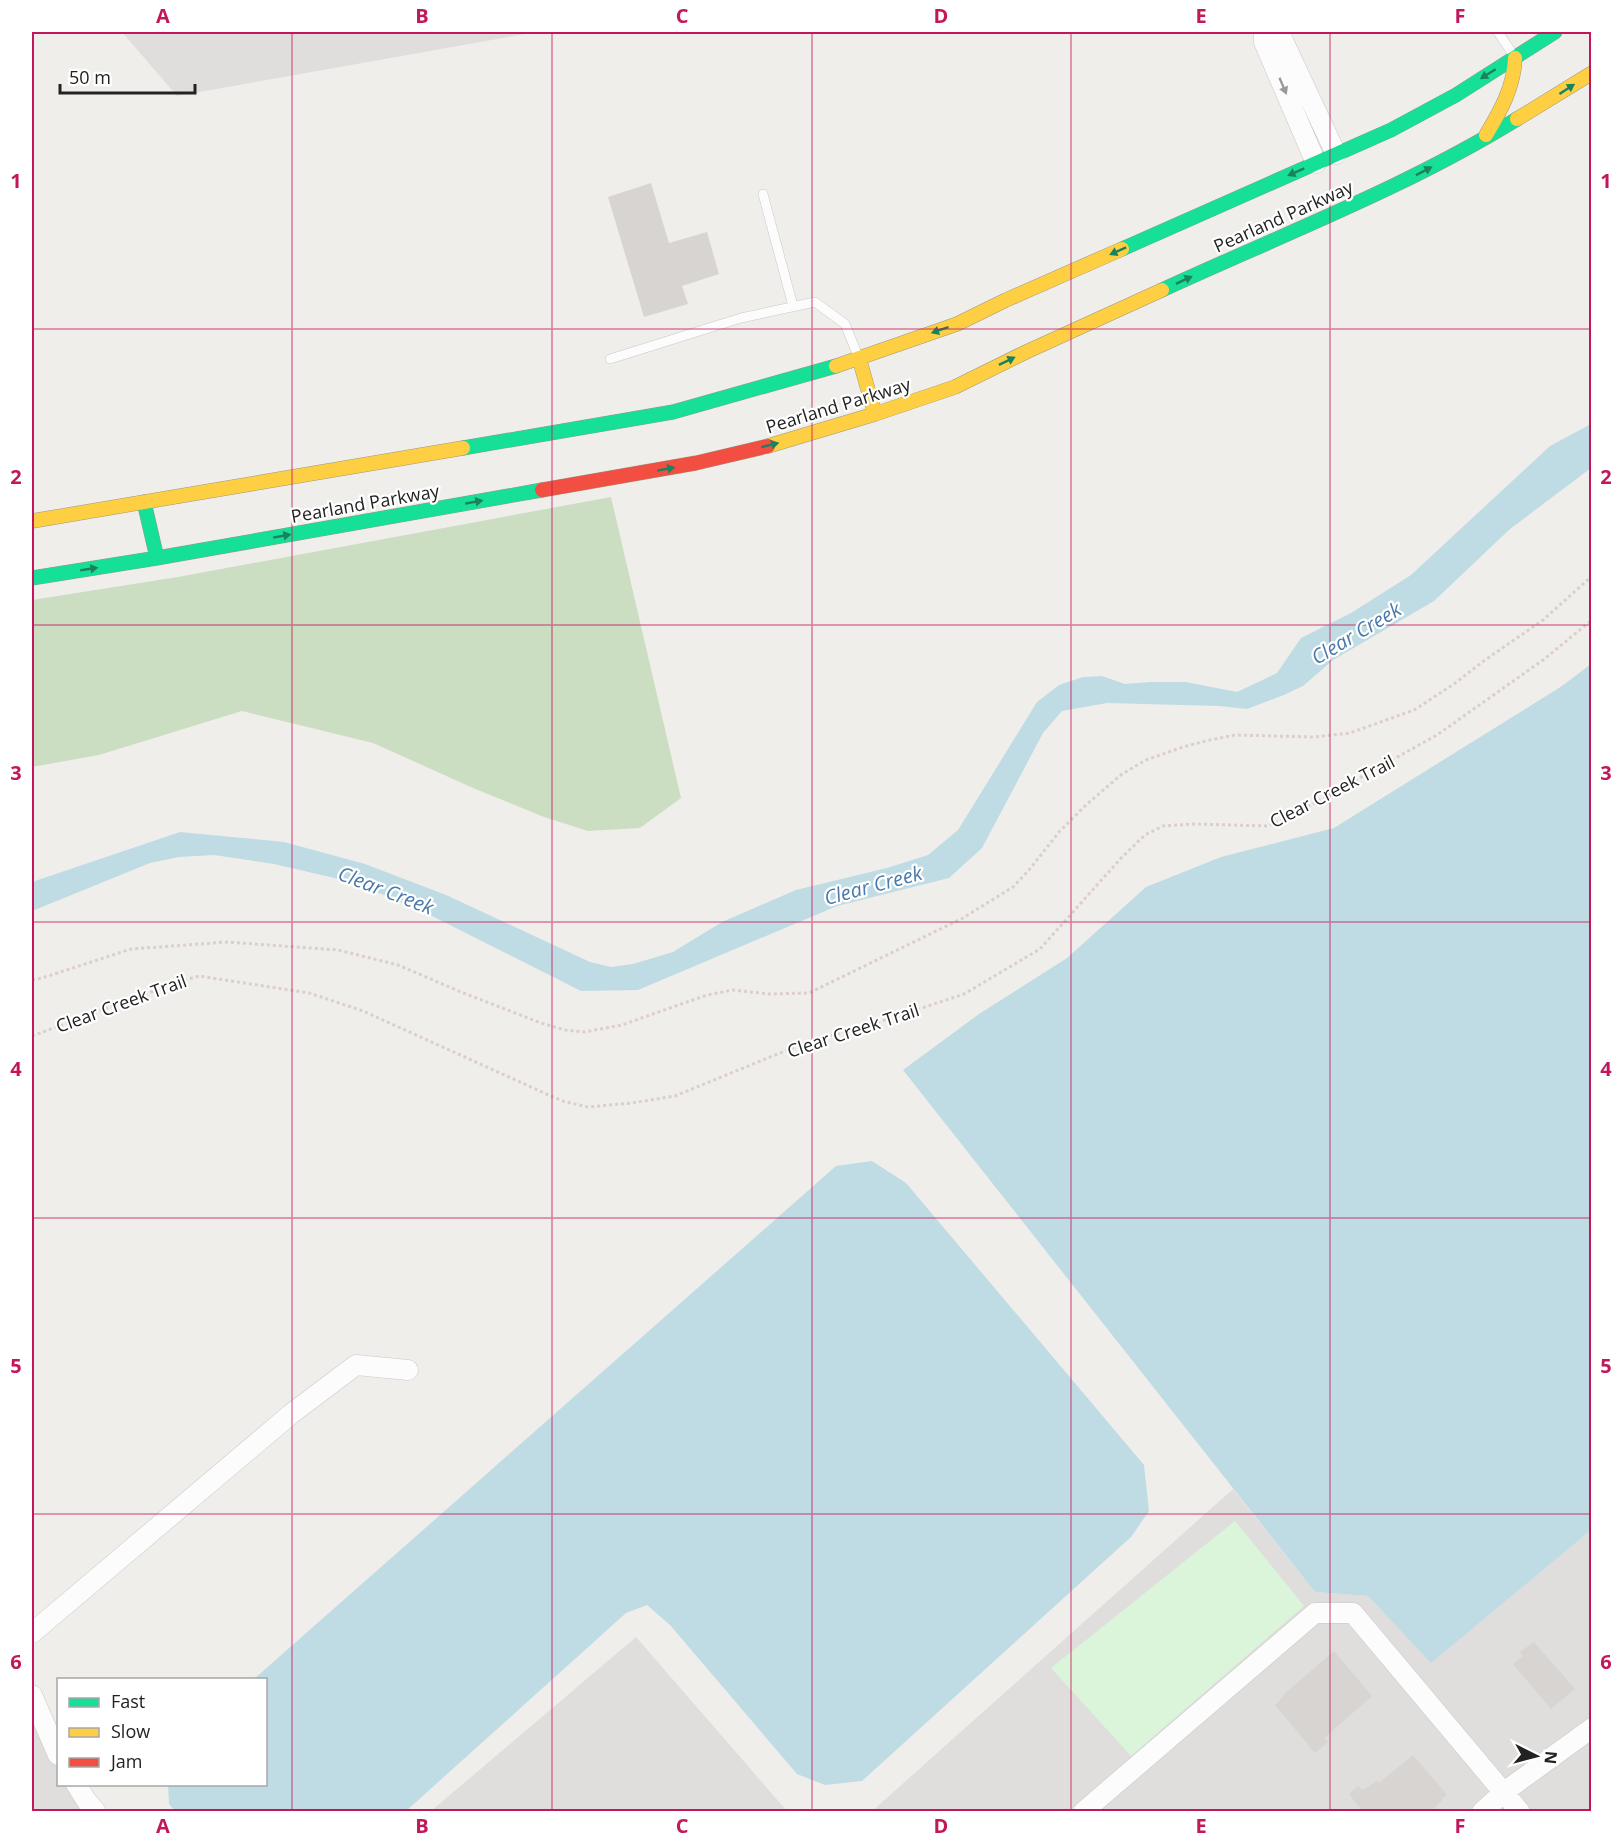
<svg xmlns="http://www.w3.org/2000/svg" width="1623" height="1843" viewBox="0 0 1623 1843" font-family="'Open Sans',sans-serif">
<rect width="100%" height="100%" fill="#f0eeeb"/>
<path fill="#dfdedc" d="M 122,32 L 536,32 L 177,96 Z
M 1233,1489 L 1315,1592 L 1368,1596 L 1431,1662 L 1591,1530 L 1591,1811 L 871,1812 Z
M 636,1637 L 787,1811 L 431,1811 Z
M 32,1707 L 58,1757 L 58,1784 L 73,1785 L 88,1811 L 32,1811 Z"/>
<path fill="#cbdec1" d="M 611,497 L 681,798 L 640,828 L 588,831 L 544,817 L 473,788 L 373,743 L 242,711 L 99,755 L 32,767 L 32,600 L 178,577 Z"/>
<path fill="#daf5da" d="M 1235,1521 L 1304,1606 L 1131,1756 L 1051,1668 Z"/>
<path fill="#bfdbe3" d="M 1591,424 L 1591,468 L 1510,529 L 1434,601 L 1333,660 L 1303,686 L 1284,695 L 1247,709 L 1219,706 L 1107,703 L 1062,711 L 1043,733 L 982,848 L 949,878 L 837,906 L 638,990 L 581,991 L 432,916 L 356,883 L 274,864 L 214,855 L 179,857 L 150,863 L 32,911 L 32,882 L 180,832 L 284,842 L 365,864 L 446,895 L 590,962 L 611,967 L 633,964 L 673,952 L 722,922 L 796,890 L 887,868 L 928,855 L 958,830 L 1037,702 L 1059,685 L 1083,677 L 1102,676 L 1125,684 L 1150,682 L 1186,682 L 1237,692 L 1277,673 L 1301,638 L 1351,613 L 1411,575 L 1550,446 Z
M 1591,664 L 1591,1530 L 1431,1663 L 1368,1596 L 1315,1592 L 903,1070 L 979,1014 L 1067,958 L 1146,887 L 1221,857 L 1334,828 L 1562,686 Z
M 872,1161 L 906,1183 L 1144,1465 L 1149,1511 L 1131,1537 L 862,1781 L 825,1785 L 797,1774 L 670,1625 L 647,1605 L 626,1613 L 406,1811 L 175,1811 L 169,1804 L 168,1785 L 266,1784 L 266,1680 L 254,1679 L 836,1166 Z"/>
<path fill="#d7d4d2" d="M 651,183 L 669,243 L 707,232 L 719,274 L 682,286 L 688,304 L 644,317 L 608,197 Z
M 1534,1642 L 1575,1689 L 1551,1709 L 1513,1664 L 1523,1656 L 1520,1652 Z
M 1334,1651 L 1372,1696 L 1324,1738 L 1328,1742 L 1315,1753 L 1275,1705 L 1280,1701 L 1279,1700 L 1284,1696 L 1283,1695 Z
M 1413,1755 L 1447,1795 L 1442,1798 L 1443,1799 L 1430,1812 L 1363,1812 L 1349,1794 L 1358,1786 L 1363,1790 L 1377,1781 L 1379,1783 Z"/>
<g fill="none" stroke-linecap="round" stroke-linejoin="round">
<g stroke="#c9c8c7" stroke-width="10">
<path id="lane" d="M 1498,32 L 1514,56
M 763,194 L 793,306
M 610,359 L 741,318 L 815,302 L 845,324 L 858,356"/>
</g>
<g stroke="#c9c8c7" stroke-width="21">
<path id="street" d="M 1264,32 L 1264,42 L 1316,163
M 1279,32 L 1336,154
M 32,1633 L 291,1414 L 356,1365 L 408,1370
M 32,1695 L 58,1755
M 76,1784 L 86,1800 L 96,1812
M 1083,1812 L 1315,1613 L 1353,1613 L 1520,1812
M 1482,1812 L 1504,1792 L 1592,1728"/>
</g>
<g stroke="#999a82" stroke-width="15">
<path id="fast" d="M 1122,249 L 1391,130 L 1456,95 L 1555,32
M 1162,290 C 1281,235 1405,188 1517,119
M 463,448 L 673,412 L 836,366
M 144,502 L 157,558
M 32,578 L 157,558 L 542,490"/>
</g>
<g stroke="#999a82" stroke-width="15">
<path id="slow" d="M 1517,119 L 1592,73
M 1486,135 C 1501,110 1514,87 1515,58
M 859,358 L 875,414
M 836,366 L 957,324 L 1006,300 L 1122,249
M 768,446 L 875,414 L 955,387 L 1026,352 L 1162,290
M 32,521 L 463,448"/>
</g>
<g stroke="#999a82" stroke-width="15">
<path id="jam" d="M 542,490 L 696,463 L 768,446"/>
</g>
<path stroke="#dccecd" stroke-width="3" stroke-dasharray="3 3" stroke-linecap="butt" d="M 32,980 L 42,978 L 131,949 L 227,942 L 338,950 L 398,965 L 461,992 L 541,1023 L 565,1030 L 584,1032 L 622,1025 L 707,995 L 733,990 L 769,994 L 809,993 L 963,918 L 1013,887 L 1029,870 L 1059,832 L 1086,805 L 1122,774 L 1146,760 L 1183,747 L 1210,740 L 1235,735 L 1314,737 L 1350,733 L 1414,710 L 1454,684 L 1485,660 L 1543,620 L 1592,576
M 32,1036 L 178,982 L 199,976 L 309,993 L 363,1011 L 562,1101 L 588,1107 L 632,1103 L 675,1096 L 802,1044 L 895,1017 L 964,994 L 1040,949 L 1122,857 L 1145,835 L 1163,826 L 1195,824 L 1268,826 L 1300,811 L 1437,735 L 1543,660 L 1592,620"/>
<use href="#lane" stroke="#fdfcfc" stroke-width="9"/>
<use href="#street" stroke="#fdfcfc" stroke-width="20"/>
<use href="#fast" stroke="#16e098" stroke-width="14"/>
<use href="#slow" stroke="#ffcf43" stroke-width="14"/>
<use href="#jam" stroke="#f24e42" stroke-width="14"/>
</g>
<defs><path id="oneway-solid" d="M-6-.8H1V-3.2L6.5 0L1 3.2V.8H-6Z" transform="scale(1.5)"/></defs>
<g fill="#1c815d">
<use href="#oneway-solid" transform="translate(1488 74) rotate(148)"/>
<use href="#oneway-solid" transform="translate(1567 89) rotate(-33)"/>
<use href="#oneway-solid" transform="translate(1424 171) rotate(-27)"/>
<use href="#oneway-solid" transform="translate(1296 172) rotate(156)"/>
<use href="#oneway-solid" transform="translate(1118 251) rotate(156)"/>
<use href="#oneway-solid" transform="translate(1184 280) rotate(-25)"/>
<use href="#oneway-solid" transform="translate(940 330) rotate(161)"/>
<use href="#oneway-solid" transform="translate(1007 361) rotate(-26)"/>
<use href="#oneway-solid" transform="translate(770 445) rotate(-14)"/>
<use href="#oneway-solid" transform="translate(666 469) rotate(-10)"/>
<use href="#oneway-solid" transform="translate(474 502) rotate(-10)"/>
<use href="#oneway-solid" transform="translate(282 536) rotate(-10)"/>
<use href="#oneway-solid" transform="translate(89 569) rotate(-9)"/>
</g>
<use fill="#9a9a9a" href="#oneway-solid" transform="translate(1283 86) rotate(67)"/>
<path fill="none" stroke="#c2185b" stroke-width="1.5" stroke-opacity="0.55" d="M 292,32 L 292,1812M 552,32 L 552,1812M 812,32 L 812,1812M 1071,32 L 1071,1812M 1330,32 L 1330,1812M 32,329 L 1592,329M 32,625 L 1592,625M 32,922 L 1592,922M 32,1218 L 1592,1218M 32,1514 L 1592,1514"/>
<g text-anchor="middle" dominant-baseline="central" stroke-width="4.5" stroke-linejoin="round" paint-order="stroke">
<g font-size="18" fill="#222" stroke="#fff">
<text transform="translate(1283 216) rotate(-24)">Pearland Parkway</text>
<text transform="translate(838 405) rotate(-17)">Pearland Parkway</text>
<text transform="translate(365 503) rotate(-10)">Pearland Parkway</text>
<text transform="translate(1332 791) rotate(-27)">Clear Creek Trail</text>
<text transform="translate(121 1003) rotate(-20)">Clear Creek Trail</text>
<text transform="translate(853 1030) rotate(-18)">Clear Creek Trail</text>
</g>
<g font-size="20" font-style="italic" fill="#4a7aab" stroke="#fff">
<text transform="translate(1356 633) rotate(-31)">Clear Creek</text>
<text transform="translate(873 885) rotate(-15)">Clear Creek</text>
<text transform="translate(386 890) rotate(21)">Clear Creek</text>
</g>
</g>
<rect width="1623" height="1843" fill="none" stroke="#ffffff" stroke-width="66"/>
<rect x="57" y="1678" width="210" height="108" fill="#ffffff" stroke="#a7a7a7" stroke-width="1.5"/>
<rect x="69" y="1698" width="30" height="9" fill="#16e098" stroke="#a7a7a7" stroke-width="1.5"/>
<text x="111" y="1708" font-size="18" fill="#222222">Fast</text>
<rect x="69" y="1728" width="30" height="9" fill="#ffcf43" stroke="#a7a7a7" stroke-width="1.5"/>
<text x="111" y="1738" font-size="18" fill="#222222">Slow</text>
<rect x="69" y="1758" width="30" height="9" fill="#f24e42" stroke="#a7a7a7" stroke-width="1.5"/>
<text x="111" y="1768" font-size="18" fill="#222222">Jam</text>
<g transform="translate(1536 1756) rotate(96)" stroke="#ffffff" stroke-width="4.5" paint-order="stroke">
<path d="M0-4.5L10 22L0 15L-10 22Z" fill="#222222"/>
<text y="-9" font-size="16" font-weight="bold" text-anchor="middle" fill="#222222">N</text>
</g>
<path d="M60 84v9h135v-9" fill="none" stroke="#222222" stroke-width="3"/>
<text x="69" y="84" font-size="18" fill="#222222" stroke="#ffffff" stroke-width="4.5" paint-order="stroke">50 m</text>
<rect x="33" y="33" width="1557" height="1777" fill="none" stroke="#c2185b" stroke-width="2"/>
<g font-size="20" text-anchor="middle" font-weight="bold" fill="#c2185b">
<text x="163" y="23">A</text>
<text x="422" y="23">B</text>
<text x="682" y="23">C</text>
<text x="941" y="23">D</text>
<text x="1201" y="23">E</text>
<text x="1460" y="23">F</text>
<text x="16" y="188">1</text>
<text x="1606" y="188">1</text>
<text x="16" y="484">2</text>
<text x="1606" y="484">2</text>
<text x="16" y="780">3</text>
<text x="1606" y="780">3</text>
<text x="16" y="1076">4</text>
<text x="1606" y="1076">4</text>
<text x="16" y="1373">5</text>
<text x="1606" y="1373">5</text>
<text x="16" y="1669">6</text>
<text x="1606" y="1669">6</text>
<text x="163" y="1833">A</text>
<text x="422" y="1833">B</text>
<text x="682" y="1833">C</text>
<text x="941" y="1833">D</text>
<text x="1201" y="1833">E</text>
<text x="1460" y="1833">F</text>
</g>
</svg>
